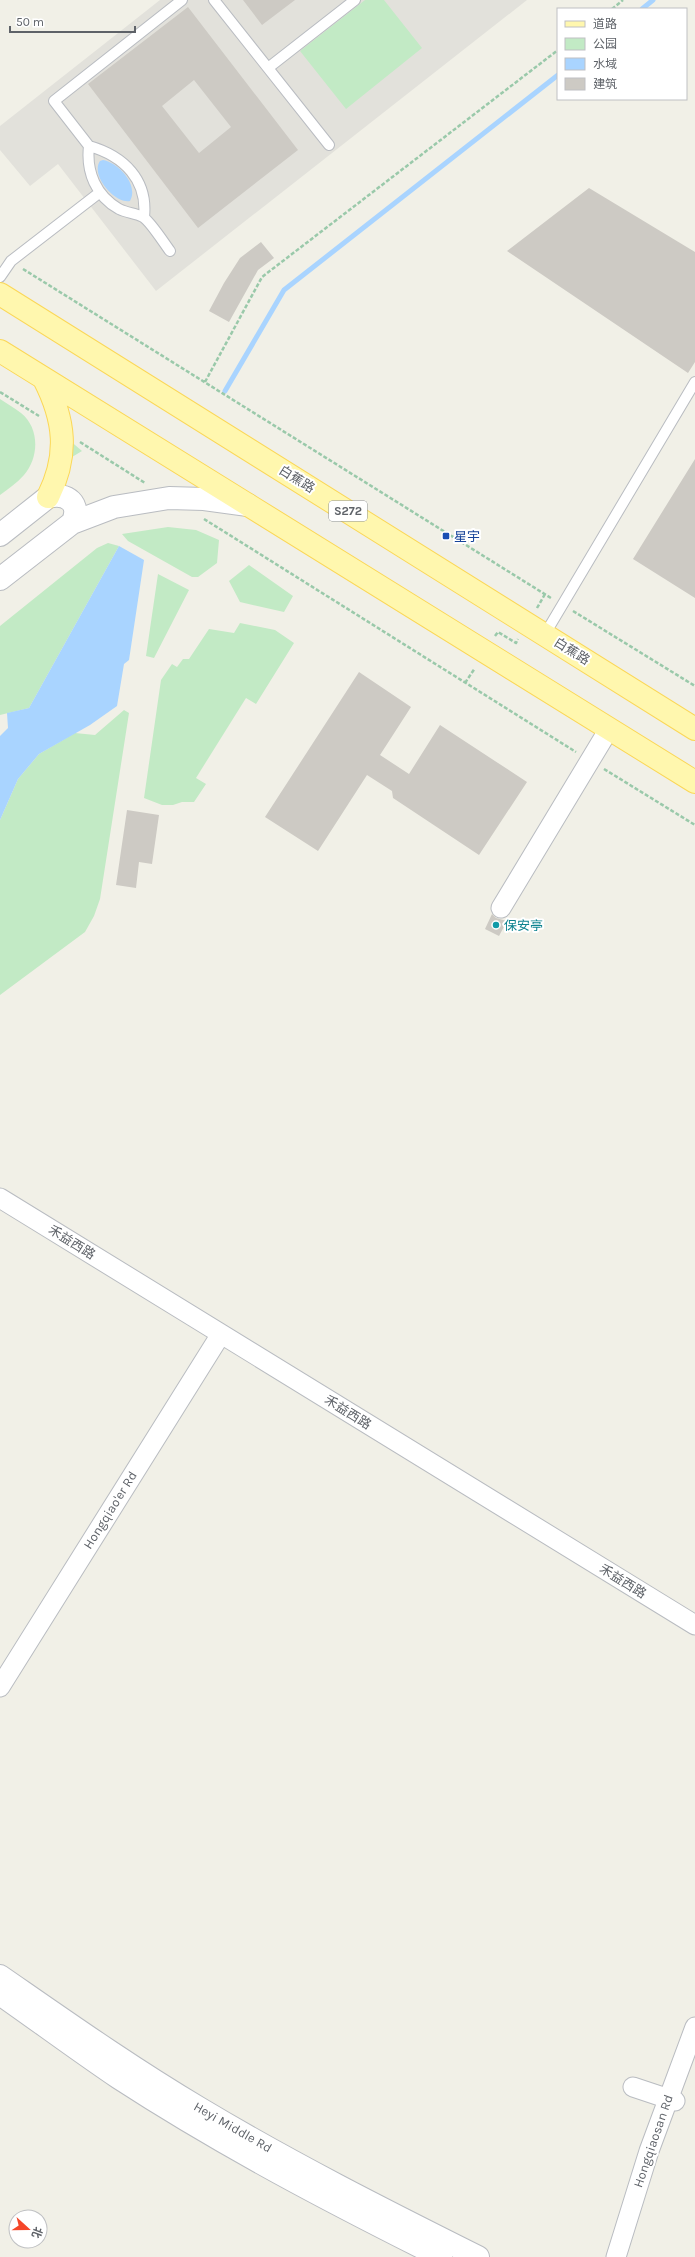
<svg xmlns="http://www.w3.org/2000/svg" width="695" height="2257" viewBox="0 0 695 2257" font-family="Karla,'Noto Sans SC',sans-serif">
<rect width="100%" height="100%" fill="#f1f0e7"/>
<path fill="#e2e1db" d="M 160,0 L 527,0 L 156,291 L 58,164 L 30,186 L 0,150 L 0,126 Z"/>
<path fill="#c2eac5" d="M 365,0 L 384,0 L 422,48 L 346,109 L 300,51 Z
M 0,399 C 7,404 15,408 21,413 C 40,428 39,458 24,475 C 17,483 8,489 0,495 Z
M 68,439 L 82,451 L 67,460 Z
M 168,527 L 196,530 L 219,540 L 217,563 L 198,577 L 192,577 L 128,541 L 122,534 Z
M 108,543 L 119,546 L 29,708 L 0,715 L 0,626 L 97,548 Z
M 249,565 L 293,596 L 284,612 L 240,602 L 229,581 Z
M 158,574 L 189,590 L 154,658 L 146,656 Z
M 240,623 L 275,630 L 294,643 L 256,704 L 246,698 L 196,778 L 206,784 L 194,802 L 182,802 L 173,805 L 162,805 L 144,798 L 161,680 L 172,664 L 177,667 L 183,659 L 189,659 L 209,629 L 234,633 Z
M 124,710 L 129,713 L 100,899 L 94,916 L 85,932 L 0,995 L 0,820 L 18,779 L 39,754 L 75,733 L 95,735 Z"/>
<path fill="#a9d4ff" d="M 103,160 C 119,163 139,185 130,201 C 115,204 90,175 100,161 Z
M 119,546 L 144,560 L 129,660 L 124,664 L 117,706 L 90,725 L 39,754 L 18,779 L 0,820 L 0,736 L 8,728 L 7,713 L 29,708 Z"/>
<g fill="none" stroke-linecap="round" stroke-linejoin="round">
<path stroke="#a9d4ff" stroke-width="5" d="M 642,9 L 653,0
M 225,391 L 284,290 L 558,75"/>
</g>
<path fill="#cdcac4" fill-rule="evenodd" d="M 243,0 L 295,0 L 262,25 Z
M 188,7 L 298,150 L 198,228 L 88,84 ZM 194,80 L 231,127 L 199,153 L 162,106 Z
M 589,188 L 695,252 L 695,362 L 688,373 L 507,251 Z
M 261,242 L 274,258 L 258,270 L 229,322 L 209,311 L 224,283 L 240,258 Z
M 695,459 L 695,598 L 633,559 Z
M 359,672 L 411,707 L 380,755 L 409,774 L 440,725 L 527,782 L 479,855 L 393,798 L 392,791 L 367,775 L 318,851 L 265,817 Z
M 127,810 L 159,815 L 152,864 L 139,862 L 136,888 L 116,885 Z
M 492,914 L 496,918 L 507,921 L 499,936 L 485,929 Z"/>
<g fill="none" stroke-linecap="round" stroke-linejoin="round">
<g stroke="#b9bcc1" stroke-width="12">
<path id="service" d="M 214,0 L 329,145
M 268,68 L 355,0
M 89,146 C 124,156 148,180 144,217
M 170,251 C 164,243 150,221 143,217 C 135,213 127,213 119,209 C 96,196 86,172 89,146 L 54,101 L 182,0
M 0,277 L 11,261 L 99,193
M 545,634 L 695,382"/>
</g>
<g stroke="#b9bcc1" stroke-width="21">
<path id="minor" d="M 501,908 L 609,729
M 0,1198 L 695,1625
M 0,1687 L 221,1334
M 633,2087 L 675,2101
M 616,2257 L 649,2151 L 695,2027"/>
</g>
<g stroke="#b9bcc1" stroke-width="24">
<path id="tertiary" d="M 0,535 L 48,497 C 67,492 82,504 72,523
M 0,579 L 72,523 L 114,507 L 169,498 L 204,499 L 248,505
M 0,1976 C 65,2021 130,2067 199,2108 C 289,2162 384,2210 478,2257
M 0,1994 C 40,2022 79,2051 119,2078 C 222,2145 331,2202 441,2257"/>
</g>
<g stroke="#fbd757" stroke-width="24">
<path id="primary" d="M 0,294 L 695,729
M 0,351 L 695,782
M 44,379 C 65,420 69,455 48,497"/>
</g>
<path stroke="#9ac9aa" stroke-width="2.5" stroke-dasharray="4 2" stroke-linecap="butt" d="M 612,9 L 623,0
M 23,269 L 551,598
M 205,382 L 262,277 L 558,50
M 0,392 L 39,416
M 80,442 L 145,483
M 204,519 L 576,752
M 537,608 L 545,594
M 573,611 L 695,686
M 495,636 L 498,632 L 516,643 L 518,639
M 465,683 L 475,668
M 604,769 L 695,825"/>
<use href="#service" stroke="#fff" stroke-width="10"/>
<use href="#minor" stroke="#fff" stroke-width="19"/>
<use href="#tertiary" stroke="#fff" stroke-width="22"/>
<use href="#primary" stroke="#fff7ae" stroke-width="22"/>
</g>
<rect fill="#1a4fb4" stroke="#fff" stroke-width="1.5" x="442" y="532" width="8" height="8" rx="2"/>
<circle fill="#0f9aa8" stroke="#fff" stroke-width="1.5" cx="496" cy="925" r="4"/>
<g text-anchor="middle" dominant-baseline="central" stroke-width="4" stroke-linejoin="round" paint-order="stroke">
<rect fill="#fff" stroke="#8e9195" stroke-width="1" x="329" y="501" width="38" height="20" rx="3"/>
<g font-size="12" font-weight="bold" fill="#5e6268">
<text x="348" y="511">S272</text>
</g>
<g font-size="13" fill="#5e6268" stroke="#fff">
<text transform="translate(297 479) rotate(32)">白蕉路</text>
<text transform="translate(572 651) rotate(32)">白蕉路</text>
<text transform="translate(72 1242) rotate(32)">禾益西路</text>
<text transform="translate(348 1412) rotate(32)">禾益西路</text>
<text transform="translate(110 1510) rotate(-58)">Hongqiao'er Rd</text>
<text transform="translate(623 1581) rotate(32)">禾益西路</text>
<text transform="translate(233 2127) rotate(30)">Heyi Middle Rd</text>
<text transform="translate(653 2141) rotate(-71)">Hongqiaosan Rd</text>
</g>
<g font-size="13" fill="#164399" stroke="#fff" text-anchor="start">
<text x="454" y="536">星宇</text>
</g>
<g font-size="13" fill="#0d838f" stroke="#fff" text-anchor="start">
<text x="504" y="925">保安亭</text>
</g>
</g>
<rect x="557" y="8" width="130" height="92" fill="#ffffff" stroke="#bfc0c3"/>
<rect x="565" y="21" width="20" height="6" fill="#fff7ae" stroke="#bfc0c3"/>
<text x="593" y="28" font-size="12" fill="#5e6268">道路</text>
<rect x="565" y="38" width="20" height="12" fill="#c2eac5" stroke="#bfc0c3"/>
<text x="593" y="48" font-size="12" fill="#5e6268">公园</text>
<rect x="565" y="58" width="20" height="12" fill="#a9d4ff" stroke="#bfc0c3"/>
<text x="593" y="68" font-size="12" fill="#5e6268">水域</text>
<rect x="565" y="78" width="20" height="12" fill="#cdcac4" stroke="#bfc0c3"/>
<text x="593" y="88" font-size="12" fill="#5e6268">建筑</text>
<g transform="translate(28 2229) rotate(111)"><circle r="19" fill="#ffffff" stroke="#bfc0c3"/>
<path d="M0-3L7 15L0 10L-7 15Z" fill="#f54629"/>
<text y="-6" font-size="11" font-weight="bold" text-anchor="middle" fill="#5e6268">北</text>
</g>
<path d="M10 26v6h125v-6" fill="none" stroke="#5e6268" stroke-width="2"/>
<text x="16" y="26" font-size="12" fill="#5e6268" stroke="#ffffff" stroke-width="3" paint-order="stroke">50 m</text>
</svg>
